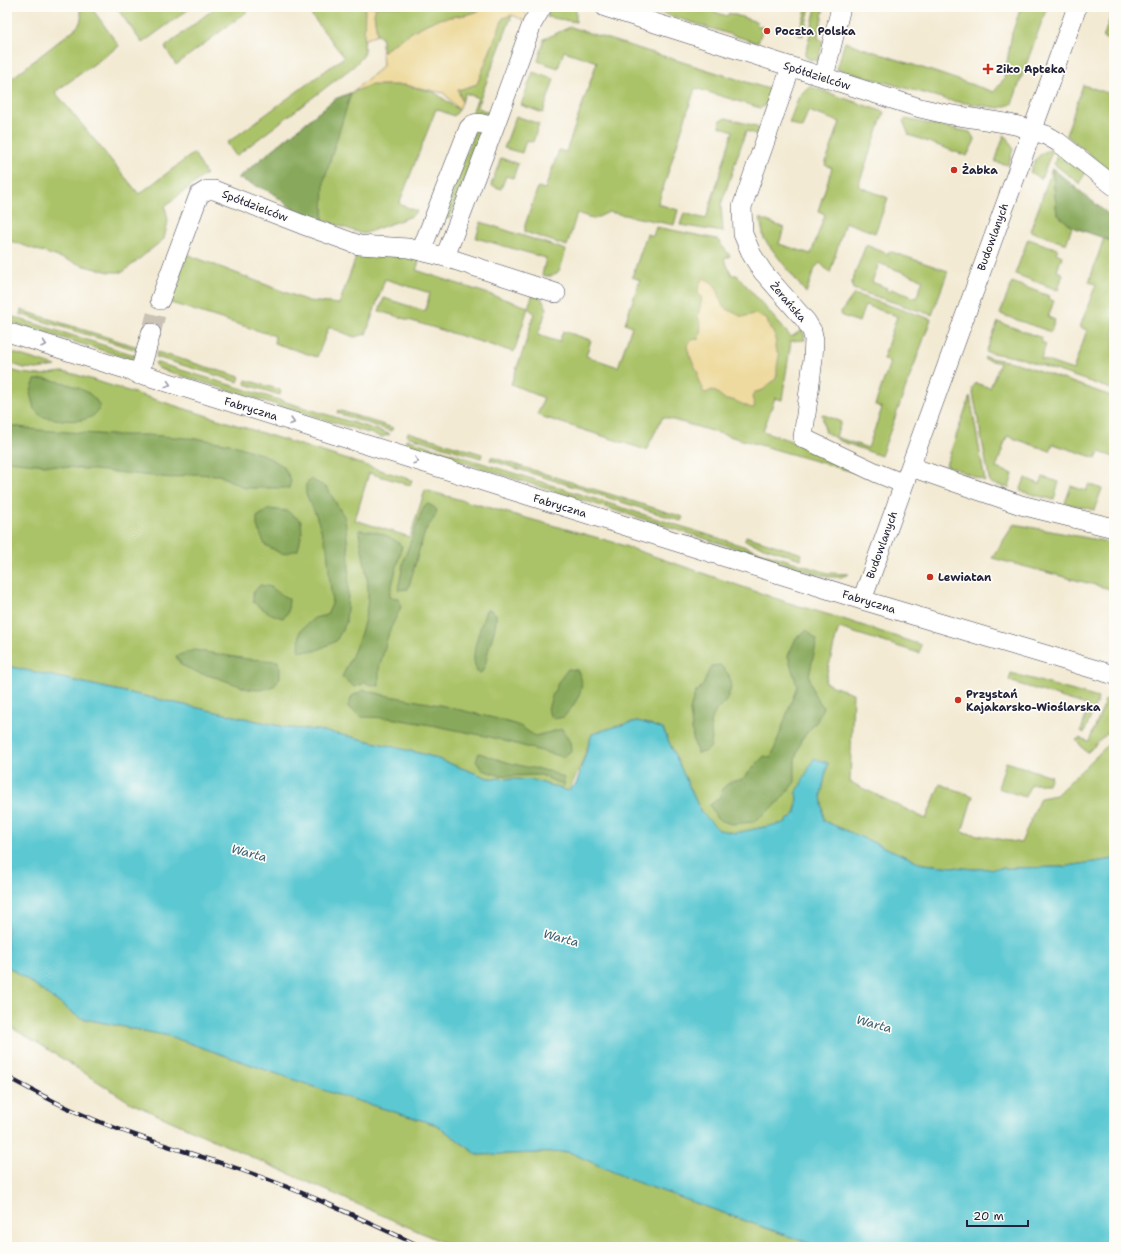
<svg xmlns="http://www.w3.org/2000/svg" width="1121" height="1254" viewBox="0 0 1121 1254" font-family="'Shantell Sans',sans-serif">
<rect width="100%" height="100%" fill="#fdfcf7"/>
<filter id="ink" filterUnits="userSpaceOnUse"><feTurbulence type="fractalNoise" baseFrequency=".025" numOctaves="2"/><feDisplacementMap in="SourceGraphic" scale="8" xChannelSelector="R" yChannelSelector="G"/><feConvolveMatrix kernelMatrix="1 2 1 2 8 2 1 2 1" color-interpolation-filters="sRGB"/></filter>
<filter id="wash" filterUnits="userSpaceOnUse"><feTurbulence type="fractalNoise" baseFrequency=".012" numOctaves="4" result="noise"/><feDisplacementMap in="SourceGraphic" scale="16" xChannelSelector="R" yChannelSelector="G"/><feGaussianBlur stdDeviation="0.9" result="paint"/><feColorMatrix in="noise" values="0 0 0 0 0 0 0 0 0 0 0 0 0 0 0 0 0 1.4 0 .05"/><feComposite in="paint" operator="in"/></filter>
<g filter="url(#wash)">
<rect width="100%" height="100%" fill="#f3ead3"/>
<path fill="#abc368" stroke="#667252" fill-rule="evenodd" d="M 78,7 L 91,7 L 119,46 L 55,92 L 139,194 L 194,153 L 206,174 L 165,206 L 168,221 L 164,239 L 123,272 L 110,272 L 88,267 L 7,240 L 7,82 L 77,27 C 82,21 83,14 78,7 Z
M 116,7 L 192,7 L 142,43 Z
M 216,7 L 253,7 L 176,65 L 165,47 Z
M 305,7 L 365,7 L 364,55 L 354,66 L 236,156 L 227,143 L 344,57 Z
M 376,7 L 485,7 C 468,19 451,14 434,21 C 415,28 399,41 382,52 L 382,37 L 377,34 L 374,14 Z
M 552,7 L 574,7 L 576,8 L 576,22 L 547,17 Z
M 642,7 L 706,7 L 706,9 L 727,16 L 729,13 L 757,22 L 756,25 L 763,27 L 758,43 Z
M 807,7 L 810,7 L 803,36 L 798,35 Z
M 816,7 L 824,7 L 818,38 L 823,41 L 818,61 L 809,59 L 805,56 Z
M 1021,7 L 1047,7 L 1012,104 L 999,108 L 952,101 L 837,69 L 845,42 L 994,92 L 1004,79 L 1012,33 Z
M 1114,7 L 1114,42 L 1103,38 Z
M 512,15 L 477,107 L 489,113 L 486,117 L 474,113 L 473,110 L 478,98 L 465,93 L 462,102 L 458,90 L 477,84 L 503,18 Z
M 570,27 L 772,90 C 769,99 769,105 760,108 L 695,88 L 658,204 L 678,210 L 674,225 L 609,212 L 594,219 L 577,213 L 567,246 L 525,232 L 525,225 L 538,187 L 545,189 L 559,150 L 566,152 L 597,62 L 564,51 L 558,68 L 538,61 L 544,39 Z
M 533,72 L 554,79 L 543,113 L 521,105 Z
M 370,85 L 405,85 L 434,92 L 459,110 L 454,116 L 436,109 L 399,204 L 417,211 L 412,216 L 363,234 L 294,210 L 271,192 L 238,178 L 335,99 Z
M 1083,85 L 1114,95 L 1114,175 L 1066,135 Z
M 809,86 L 884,112 L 858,186 L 888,198 L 875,233 L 845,222 L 830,273 L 820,263 L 815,268 L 806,293 L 764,239 L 760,218 L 784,228 L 779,244 L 811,254 L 825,214 L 818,211 L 832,168 L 825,165 L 840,122 L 808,111 L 802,128 L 789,123 L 799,96 Z
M 516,116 L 539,124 L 533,142 L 526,140 L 522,153 L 504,148 Z
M 726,118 L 756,126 L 760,131 L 759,135 L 746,131 L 721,205 L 723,232 L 680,225 L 684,213 L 706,219 L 733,131 L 719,126 L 721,120 Z
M 905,119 L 970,132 L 975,140 L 967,156 L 909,135 L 903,121 Z
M 474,132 L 482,132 L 482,135 L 450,217 L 446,219 L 444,217 Z
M 1004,135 L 1008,138 L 1013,149 L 1008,165 L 995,162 Z
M 1053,149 L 1041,179 L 1030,172 C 1035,159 1038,153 1053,149 Z
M 1059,150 L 1086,170 L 1080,184 L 1054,164 Z
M 501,158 L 518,164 L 513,178 L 506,176 L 501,189 L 491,185 Z
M 1052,168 L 1057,214 L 1072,227 L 1066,244 L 1030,231 L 1039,207 Z
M 481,222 L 566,250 C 561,264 561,281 542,275 L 546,258 L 476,238 Z
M 656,227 L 717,239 L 730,256 L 724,259 L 732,275 L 737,275 L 791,337 L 802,330 L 804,334 L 805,340 L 791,341 L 782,400 L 775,398 L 763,431 L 794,442 L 874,478 L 663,417 L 646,450 L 537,415 L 544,398 L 511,384 L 525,345 L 534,313 L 528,308 L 514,352 L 379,311 L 384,298 L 425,311 L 430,293 L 385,279 L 366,334 L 354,337 L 329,327 L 317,357 L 274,343 L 275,336 L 168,302 L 187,255 L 189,255 L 308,301 L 339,304 L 358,252 L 421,256 L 416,270 L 528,307 L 533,294 L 541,298 L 547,308 L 538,335 L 559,342 L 563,331 L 591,340 L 586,356 L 618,367 L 632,326 L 625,323 L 640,280 L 632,277 L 647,234 L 653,236 Z
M 1104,238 L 1114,243 L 1114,390 L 1020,358 L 986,352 L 998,322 L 1042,338 L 1041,342 L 1046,344 L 1041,359 L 1073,370 L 1087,330 L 1080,327 L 1096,284 L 1089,282 Z
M 1028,239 L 1058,249 L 1056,253 L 1062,256 L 1057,271 L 1063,274 L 1058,290 L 1015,274 Z
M 866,245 L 888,254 L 889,251 L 948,271 L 932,315 L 853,289 L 852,281 ZM 879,263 L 923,280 L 916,298 L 891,289 L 889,292 L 886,290 L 887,288 L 872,282 Z
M 1012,282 L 1049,296 L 1048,299 L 1054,301 L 1048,317 L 1055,320 L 1051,332 L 1000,314 Z
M 854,294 L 931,319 L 881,456 L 840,441 L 825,432 L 822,414 L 841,422 L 836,437 L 868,448 L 882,408 L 875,405 L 890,362 L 883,359 L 897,316 L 865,305 L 859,322 L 842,316 L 841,312 Z
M 21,310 L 141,348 L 140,351 L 20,314 Z
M 7,315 L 138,356 L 134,360 L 7,321 Z
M 7,351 L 56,366 L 37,369 L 24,368 L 7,362 Z
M 157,352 L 240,377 L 238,382 L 156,357 Z
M 985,357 L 1017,363 L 1114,397 L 1114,457 L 1099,452 L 1096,458 L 1053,444 L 1050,451 L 1007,436 L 996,468 L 1013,474 L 1009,488 L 990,483 L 972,388 L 976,383 L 990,388 L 1000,363 L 984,359 Z
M 155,362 L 390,434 L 382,437 L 160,369 L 157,367 Z
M 7,369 L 21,373 L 40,375 L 62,372 L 74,374 L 412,480 L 410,485 L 369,473 L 355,520 L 410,537 L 425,490 L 613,542 L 789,603 L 843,619 L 921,645 L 919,653 L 839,628 L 836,637 L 825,682 L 832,686 L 853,693 L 850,782 L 926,819 L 940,784 L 973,796 L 962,832 L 1021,843 L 1040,798 L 1056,795 L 1114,739 L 1114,859 L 1061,867 L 974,869 L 923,864 L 824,821 L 821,795 L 828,763 L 797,792 L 796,813 L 784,823 L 735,833 L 719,830 L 701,812 L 663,729 L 638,721 L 617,726 L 592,734 L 582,763 L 569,791 L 533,780 L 488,778 L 427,755 L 352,737 L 317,730 L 289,728 L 7,666 Z
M 246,380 L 281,390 L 280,395 L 245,384 Z
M 970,396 L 985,481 L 946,465 Z
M 338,410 L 393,428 L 391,431 L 337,413 Z
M 408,432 L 482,454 L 481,458 L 407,436 Z
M 406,439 L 828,573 L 849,574 L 841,577 L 827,577 L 411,446 L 406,442 Z
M 491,457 L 683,517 L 681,521 L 490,460 Z
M 1043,477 L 1059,482 L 1054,500 L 1020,491 L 1025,478 L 1040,484 Z
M 1089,484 L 1102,489 L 1094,510 L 1065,503 L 1071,486 L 1086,491 Z
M 1014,524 L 1114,543 L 1114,590 L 992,558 Z
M 746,536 L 802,554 L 801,559 L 745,541 Z
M 1011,673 L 1098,698 L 1095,707 L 1084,733 L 1081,731 L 1089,706 L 1009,681 Z
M 1105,700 L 1114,702 L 1114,727 L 1087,753 L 1076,740 L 1079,738 L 1089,741 L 1102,710 Z
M 1006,762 L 1051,776 L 1048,784 L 1031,784 L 1025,797 L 998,788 Z
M 7,967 L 12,969 L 80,1018 L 169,1036 L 329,1092 L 437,1125 L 478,1155 L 569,1152 L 631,1180 L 819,1247 L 453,1247 L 131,1103 L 41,1045 L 7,1025 Z"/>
<path fill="#88a95c" stroke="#55664c" d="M 351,93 L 324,181 L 323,220 L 294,210 L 271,192 L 238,178 L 335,99 Z
M 1052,168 L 1114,219 L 1114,243 L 1104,238 L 1072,227 L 1057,214 Z
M 45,379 C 59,381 85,387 95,399 C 97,401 98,404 100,407 C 98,409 97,413 94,415 C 80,425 58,419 42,417 L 34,409 L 30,393 L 35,380 Z
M 7,425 L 38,430 L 113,435 L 147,435 L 200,439 L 231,444 L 264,455 L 283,466 L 291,480 L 289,488 L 245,488 L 219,475 L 189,474 L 172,478 L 7,461 Z
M 311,479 L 327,488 L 345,518 L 349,560 L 348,595 L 346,623 L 336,641 L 315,651 L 299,651 L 300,631 L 314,618 L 327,615 L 332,604 L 327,548 L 316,515 L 306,494 L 306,484 Z
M 428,504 L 434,507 L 437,510 C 436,519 428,524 425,532 C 418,551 414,570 408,589 L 398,590 L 404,559 L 424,506 Z
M 269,509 L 287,511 L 301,521 L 302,533 L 298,550 L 282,554 L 265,545 L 257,526 L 257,517 Z
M 359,530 C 376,531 389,534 402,546 L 389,597 L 399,598 L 401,607 L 389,632 L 379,669 L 379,686 L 368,684 L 364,681 L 363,684 L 354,687 L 342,677 C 355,650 369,620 368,589 C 367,569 361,550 359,530 Z
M 260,585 L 271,587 L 280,594 L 289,599 L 288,612 L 283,618 C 271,615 262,609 253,602 L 253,593 Z
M 486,610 L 491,610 L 496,614 C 497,626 492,637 489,648 C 486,657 487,665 481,673 L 477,672 C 476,668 474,664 474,660 C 473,647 482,623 486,610 Z
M 807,630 L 817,640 L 809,676 L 814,694 L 823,707 L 817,721 L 801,740 L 795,760 L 795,782 L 777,804 L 754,822 L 731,824 L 717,819 L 710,805 L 719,798 L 724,787 L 732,781 L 742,780 L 764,756 L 771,758 L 797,686 L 788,656 L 796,638 Z
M 194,650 L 247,659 L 278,661 L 280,668 L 280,678 L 274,686 L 262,690 L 248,689 L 218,678 L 199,673 L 181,665 L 176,656 Z
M 720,665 L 729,675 L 731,688 L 726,701 L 717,709 L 710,722 L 712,739 L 710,748 L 705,752 L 697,753 L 693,738 L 690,710 L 695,693 L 703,685 L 711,666 Z
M 568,669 L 577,670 C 589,686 575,704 564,717 L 554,719 L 550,716 L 548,709 L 552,696 L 559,681 Z
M 364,690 L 384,695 L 440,705 L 498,719 L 520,726 L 535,736 L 562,729 L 570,742 L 571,751 L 563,757 L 490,737 L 431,725 L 389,718 L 362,717 L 348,707 L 352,696 Z
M 479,753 C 493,758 508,763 522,766 C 537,769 551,770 564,778 L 564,786 L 541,775 L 510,776 L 498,775 L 482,770 L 476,761 Z"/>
<path fill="#eeda9e" stroke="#887e6c" d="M 365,7 L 376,7 L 374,14 L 377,34 L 364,40 Z
M 485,7 L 521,7 L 527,15 L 526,21 L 512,15 L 503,18 L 477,84 L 458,90 L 462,102 L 459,110 L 444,93 L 405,85 L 370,85 L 351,93 L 383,66 L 382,52 C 399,41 415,28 434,21 C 451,14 468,19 485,7 Z
M 703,278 C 719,284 718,293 723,307 L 742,317 L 754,314 L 766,318 L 770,328 L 776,337 L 775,348 L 779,355 L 777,367 L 777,375 L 775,380 C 765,386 768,390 755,392 L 752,397 L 755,407 L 751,408 L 733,400 L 726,400 L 716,392 L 712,390 L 706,393 L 702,391 L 703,388 L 698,380 L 698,373 L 689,354 L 687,346 L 691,340 L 699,339 L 701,326 L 698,317 L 702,297 L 698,292 L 699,285 Z"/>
<path fill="#5bc8d2" stroke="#3e7586" d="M 7,666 L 289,728 L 317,730 L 352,737 L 427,755 L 488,778 L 533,780 L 568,791 L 576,784 L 592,734 L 617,726 L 638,721 L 663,729 L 701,812 L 719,830 L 735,833 L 784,823 L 796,813 L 797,792 L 814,758 L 828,763 L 821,795 L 824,821 L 923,864 L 974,869 L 1061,867 L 1114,859 L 1114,1247 L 819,1247 L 631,1180 L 569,1152 L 478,1155 L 437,1125 L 329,1092 L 169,1036 L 80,1018 L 12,969 L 7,967 Z"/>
</g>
<g filter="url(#ink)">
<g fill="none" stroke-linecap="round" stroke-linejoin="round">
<path stroke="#c9c2b5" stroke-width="19" stroke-dasharray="19 10" stroke-linecap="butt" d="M 151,333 L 160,300"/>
<g stroke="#414052" stroke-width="20">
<path id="street" d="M 605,7 L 920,108 L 946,114 L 1005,123 L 1019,126 L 1046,135 L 1058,142 L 1114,186
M 791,67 L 742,207 L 743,234 L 752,255 L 763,272 L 806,321 L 812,331 L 814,340 L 813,359 L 803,438 L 877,473 L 904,484
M 824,77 L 841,7
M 421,251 L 469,128 C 476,119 485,125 494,128
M 445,257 L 494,128 L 532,24 L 542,7
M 160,300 L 199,195 L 207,190 L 214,190 L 301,224 L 359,245 L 408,248 L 445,257 L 556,293
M 7,332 L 862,600 L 1114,675
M 139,375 L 151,333
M 911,467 L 1021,505 L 1114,528
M 862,600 L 1077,7"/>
</g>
<use href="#street" stroke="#fff" stroke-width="19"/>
<g stroke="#22223b" stroke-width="4.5">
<path id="rail" d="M 7,1077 C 39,1094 71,1111 105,1124 C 155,1144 207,1157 258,1176 C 314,1196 368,1222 422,1247"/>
</g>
<use href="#rail" stroke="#fdfcf7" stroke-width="3" stroke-dasharray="9" stroke-linecap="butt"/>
</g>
<defs><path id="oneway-chevron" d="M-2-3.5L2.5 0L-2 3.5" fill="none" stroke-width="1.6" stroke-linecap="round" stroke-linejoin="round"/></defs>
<g stroke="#9c9ca7">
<use href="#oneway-chevron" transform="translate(44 344) rotate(18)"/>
<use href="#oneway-chevron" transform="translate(168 384) rotate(17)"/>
<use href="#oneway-chevron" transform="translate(292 422) rotate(17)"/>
<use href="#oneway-chevron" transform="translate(416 461) rotate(17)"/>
</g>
</g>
<g fill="#c8321e" stroke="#fdfcf7" stroke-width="1.5">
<circle cx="767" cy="31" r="4"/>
<path d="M986 63h4v4h4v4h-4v4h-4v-4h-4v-4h4z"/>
<circle cx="954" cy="170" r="4"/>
<circle cx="930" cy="577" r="4"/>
<circle cx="958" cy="700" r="4"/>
</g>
<g text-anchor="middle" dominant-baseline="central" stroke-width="3.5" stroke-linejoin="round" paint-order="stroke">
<g font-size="11" font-weight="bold" fill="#22223b" stroke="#fdfcf7" text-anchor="start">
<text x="775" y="31">Poczta Polska</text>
<text x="996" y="69">Ziko Apteka</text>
<text x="962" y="170">Żabka</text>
<text x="938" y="577">Lewiatan</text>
<text x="966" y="694">Przystań<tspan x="966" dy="13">Kajakarsko-Wioślarska</tspan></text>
</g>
<g font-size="11" fill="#22223b" stroke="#fdfcf7">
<text transform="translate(817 76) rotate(18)">Spółdzielców</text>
<text transform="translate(255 206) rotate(21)">Spółdzielców</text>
<text transform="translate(993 237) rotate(-70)">Budowlanych</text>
<text transform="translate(788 302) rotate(49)">Żerańska</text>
<text transform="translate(251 409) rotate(17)">Fabryczna</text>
<text transform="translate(560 506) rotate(17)">Fabryczna</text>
<text transform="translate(882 545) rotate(-70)">Budowlanych</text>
<text transform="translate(869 602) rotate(17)">Fabryczna</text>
</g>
<g font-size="12" font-style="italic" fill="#365c70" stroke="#fdfcf7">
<text transform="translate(249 853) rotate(15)">Warta</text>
<text transform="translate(561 938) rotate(15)">Warta</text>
<text transform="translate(874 1024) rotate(15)">Warta</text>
</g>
</g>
<rect width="1121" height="1254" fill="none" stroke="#fdfcf7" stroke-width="24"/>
<path d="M967 1220v6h61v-6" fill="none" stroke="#22223b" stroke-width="2"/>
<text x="973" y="1220" font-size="12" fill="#22223b" stroke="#fdfcf7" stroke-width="3" paint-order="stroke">20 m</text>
</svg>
